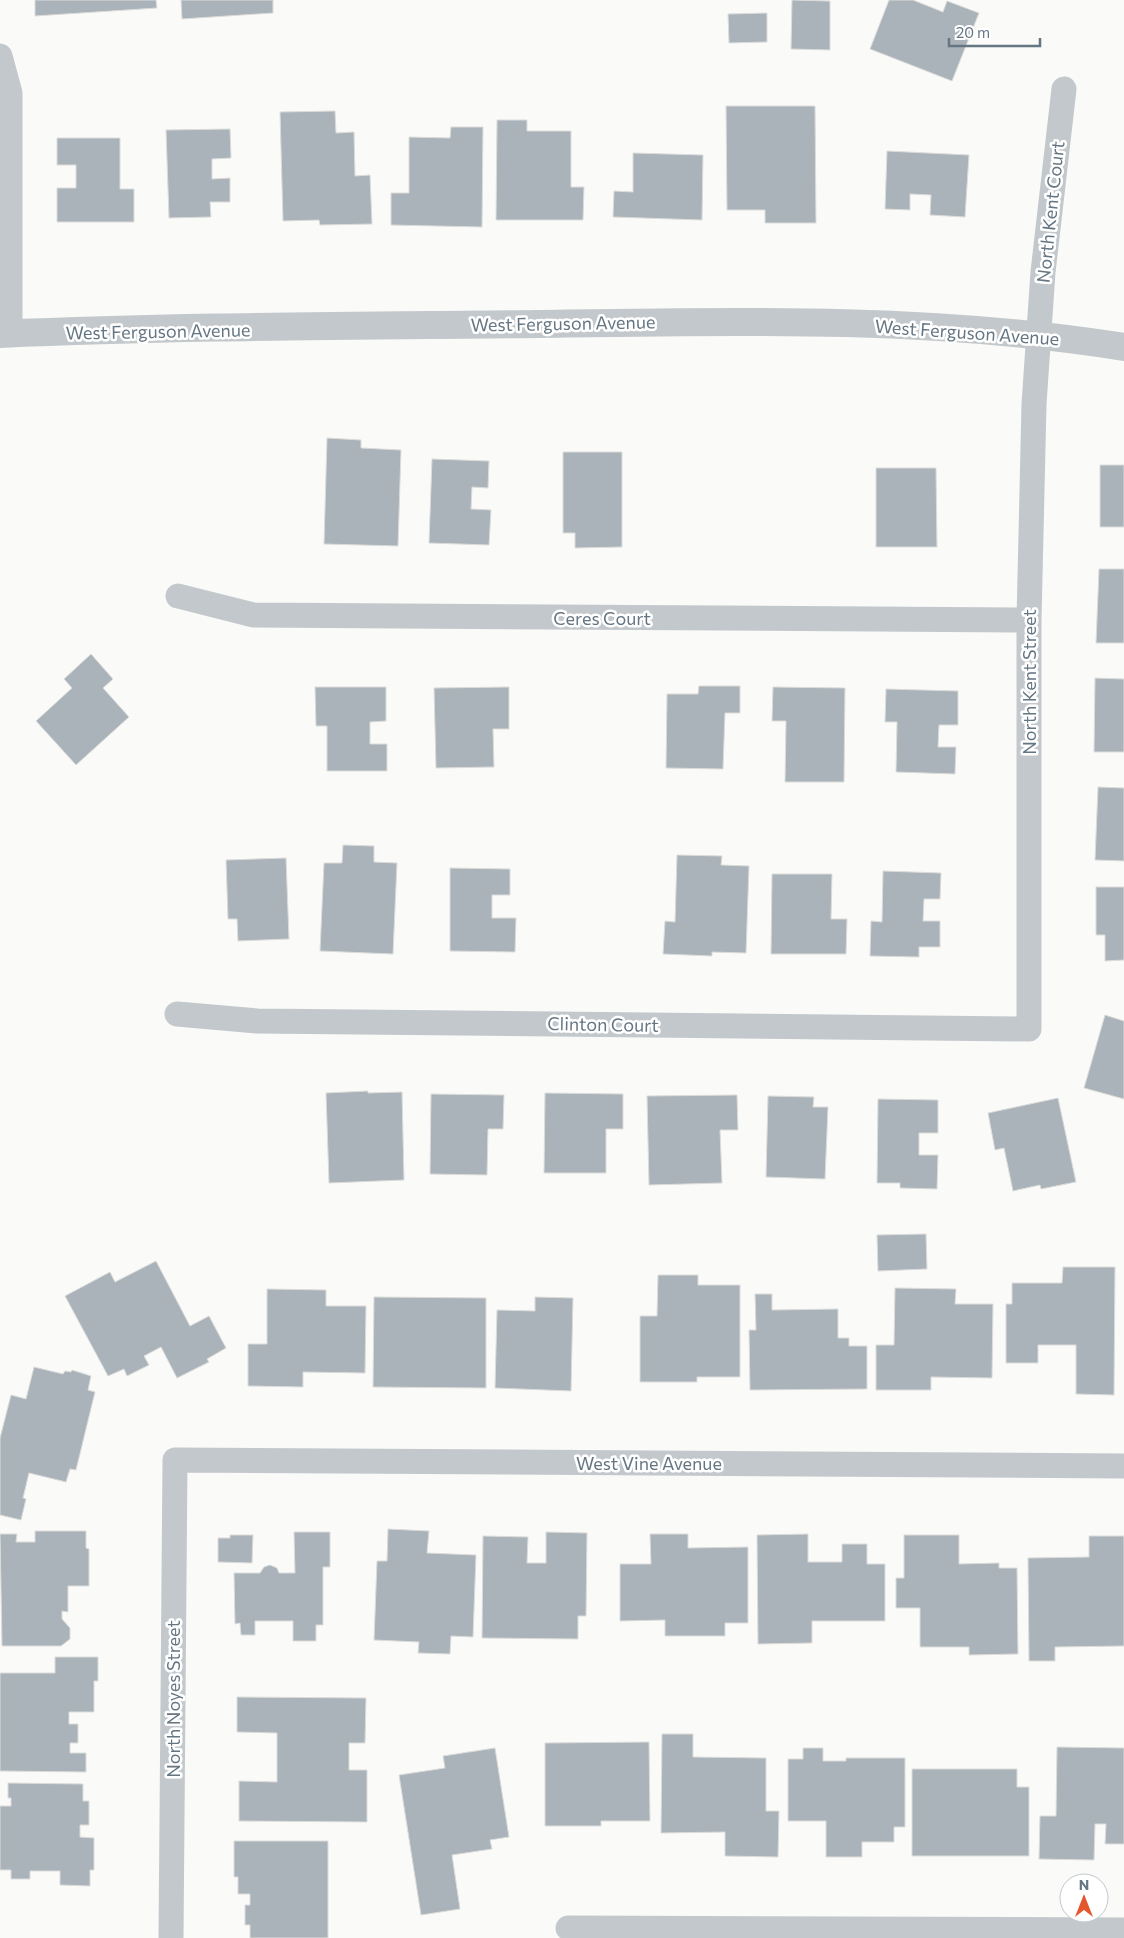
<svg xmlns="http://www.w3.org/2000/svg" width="1124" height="1938" viewBox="0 0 1124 1938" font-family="Commissioner,sans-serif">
<rect width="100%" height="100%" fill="#fafaf8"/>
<path fill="#aab3b9" stroke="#dcdcda" d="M 35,0 L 156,0 L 157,8 L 35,16 Z
M 181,0 L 273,0 L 273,13 L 182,19 Z
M 792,0 L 830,1 L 830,50 L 791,49 Z
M 889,0 L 913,0 L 943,12 L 947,1 L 979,13 L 952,81 L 870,49 Z
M 767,13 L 767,42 L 729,43 L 728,14 Z
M 726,106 L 815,106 L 816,223 L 765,223 L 765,210 L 727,210 Z
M 335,111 L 336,133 L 354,132 L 355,176 L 370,175 L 372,224 L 320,225 L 319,220 L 283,221 L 280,112 Z
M 497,120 L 527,120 L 527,131 L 571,131 L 571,187 L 584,187 L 583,220 L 496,220 Z
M 451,127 L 483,127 L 482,227 L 391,225 L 391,193 L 409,193 L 409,137 L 450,138 Z
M 230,129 L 231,158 L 212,159 L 212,179 L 230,178 L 230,202 L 210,202 L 211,217 L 169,218 L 166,130 Z
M 57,138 L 120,138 L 120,189 L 134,189 L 134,222 L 57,222 L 57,188 L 76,188 L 76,165 L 57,165 Z
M 887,151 L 969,155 L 965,217 L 930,215 L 931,195 L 910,194 L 910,210 L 885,209 Z
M 633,153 L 703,155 L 702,220 L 613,217 L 614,191 L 633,192 Z
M 327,438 L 361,440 L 361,448 L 401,450 L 398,546 L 324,544 Z
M 563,452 L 622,452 L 622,547 L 575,548 L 575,533 L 563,533 Z
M 432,459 L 489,461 L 488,488 L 472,487 L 471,509 L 491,510 L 489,545 L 429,543 Z
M 1100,465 L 1124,465 L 1124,527 L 1100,527 Z
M 876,468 L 936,468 L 937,547 L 876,547 Z
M 1099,569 L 1124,569 L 1124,643 L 1096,643 Z
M 91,654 L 113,679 L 103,688 L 129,717 L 76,765 L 36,721 L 72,688 L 64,679 Z
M 1095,678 L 1124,679 L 1124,752 L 1094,752 Z
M 699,686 L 740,686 L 740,713 L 725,713 L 723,769 L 666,768 L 667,694 L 698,694 Z
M 315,687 L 386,687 L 386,721 L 370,722 L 370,744 L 387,744 L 387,771 L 327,771 L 327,726 L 316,726 Z
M 509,687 L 509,729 L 493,729 L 494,767 L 436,768 L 434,688 Z
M 773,687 L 845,688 L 844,782 L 785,782 L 786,721 L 772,721 Z
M 886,689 L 958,691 L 958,725 L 939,725 L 938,747 L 956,747 L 955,774 L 896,772 L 897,722 L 885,722 Z
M 1098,787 L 1124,788 L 1124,861 L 1095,860 Z
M 343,845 L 374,846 L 374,862 L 397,863 L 393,954 L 320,951 L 324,863 L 342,863 Z
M 677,855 L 722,856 L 721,865 L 749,866 L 746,953 L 712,952 L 712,956 L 663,954 L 665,921 L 675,922 Z
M 286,858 L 289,939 L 238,941 L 237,919 L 228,919 L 226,860 Z
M 450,868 L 510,869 L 510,895 L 492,895 L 492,918 L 516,918 L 515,952 L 450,951 Z
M 883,871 L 941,873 L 940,899 L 924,899 L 923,921 L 940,921 L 940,947 L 919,947 L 919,957 L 870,956 L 871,921 L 882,922 Z
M 772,874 L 832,874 L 831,919 L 847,919 L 846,954 L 771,954 Z
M 1096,887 L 1124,887 L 1124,960 L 1105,961 L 1105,935 L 1096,935 Z
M 1105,1015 L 1124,1021 L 1124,1099 L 1084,1088 Z
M 368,1091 L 368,1093 L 402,1092 L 404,1180 L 329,1183 L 326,1093 Z
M 545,1093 L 623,1094 L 623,1129 L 606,1129 L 606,1173 L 544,1173 Z
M 431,1094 L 504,1095 L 503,1129 L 488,1129 L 487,1175 L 430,1174 Z
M 737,1095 L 738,1130 L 720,1130 L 722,1183 L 649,1185 L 647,1096 Z
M 768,1096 L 814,1097 L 813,1107 L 828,1107 L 825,1179 L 766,1177 Z
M 1058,1098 L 1076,1182 L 1041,1189 L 1040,1185 L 1013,1191 L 1004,1148 L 995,1150 L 988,1113 Z
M 878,1099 L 938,1100 L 938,1133 L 919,1133 L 919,1155 L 938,1155 L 937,1189 L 900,1188 L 900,1183 L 877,1183 Z
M 926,1234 L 927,1269 L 878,1271 L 877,1235 Z
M 156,1261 L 190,1326 L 209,1316 L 226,1348 L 207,1359 L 209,1362 L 177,1378 L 161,1347 L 144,1356 L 149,1365 L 127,1376 L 124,1369 L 108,1376 L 65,1296 L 110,1272 L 115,1282 Z
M 1063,1267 L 1115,1267 L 1114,1395 L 1076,1394 L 1076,1345 L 1038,1345 L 1038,1363 L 1006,1363 L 1006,1304 L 1012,1304 L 1012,1283 L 1062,1283 Z
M 658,1275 L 698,1275 L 698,1285 L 740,1285 L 740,1377 L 697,1377 L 697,1382 L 640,1382 L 640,1316 L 657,1316 Z
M 895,1288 L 956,1289 L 955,1304 L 993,1304 L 992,1378 L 931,1377 L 931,1390 L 876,1390 L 876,1345 L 894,1345 Z
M 267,1289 L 326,1290 L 326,1306 L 366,1306 L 365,1373 L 303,1372 L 303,1387 L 248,1386 L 248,1344 L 267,1344 Z
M 755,1294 L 772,1294 L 772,1310 L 838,1309 L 838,1338 L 849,1338 L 849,1346 L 867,1346 L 867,1389 L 750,1390 L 749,1330 L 756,1330 Z
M 374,1297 L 486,1298 L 486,1388 L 373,1387 Z
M 535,1297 L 573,1298 L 571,1391 L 495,1388 L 497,1310 L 535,1311 Z
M 34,1367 L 63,1374 L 65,1371 L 71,1372 L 72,1370 L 91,1376 L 88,1390 L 95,1392 L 76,1470 L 70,1469 L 66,1482 L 29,1473 L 23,1498 L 26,1499 L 21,1520 L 0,1515 L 0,1438 L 11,1395 L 26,1399 Z
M 388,1529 L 429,1531 L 427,1553 L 476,1555 L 473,1637 L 451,1636 L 450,1654 L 418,1653 L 419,1642 L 374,1640 L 377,1561 L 387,1561 Z
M 35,1531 L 86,1531 L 86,1548 L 89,1549 L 89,1586 L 68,1586 L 68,1612 L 62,1611 L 62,1619 L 70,1628 L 70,1639 L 61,1646 L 2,1646 L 0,1534 L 17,1534 L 16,1542 L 35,1542 Z
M 294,1532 L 330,1532 L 330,1567 L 323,1567 L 323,1625 L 316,1625 L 316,1641 L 293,1641 L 293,1621 L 255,1621 L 255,1635 L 241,1635 L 240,1623 L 235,1624 L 234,1573 L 260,1573 L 264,1567 L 270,1565 L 277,1568 L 279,1573 L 295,1573 Z
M 546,1532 L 587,1533 L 586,1616 L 578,1616 L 578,1639 L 482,1638 L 483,1536 L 528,1537 L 527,1563 L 546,1563 Z
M 650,1534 L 688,1534 L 688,1548 L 748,1547 L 748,1623 L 725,1623 L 725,1636 L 665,1636 L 665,1620 L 620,1621 L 620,1564 L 651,1564 Z
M 808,1534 L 808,1562 L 842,1562 L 842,1544 L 867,1544 L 867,1564 L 885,1564 L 885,1621 L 812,1621 L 812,1643 L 758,1644 L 757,1535 Z
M 230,1535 L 253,1535 L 252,1563 L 218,1562 L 218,1538 L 230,1538 Z
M 904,1535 L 959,1535 L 959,1564 L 999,1563 L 999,1568 L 1017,1568 L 1018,1654 L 969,1655 L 969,1647 L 920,1647 L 920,1608 L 896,1608 L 896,1578 L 904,1578 Z
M 1089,1536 L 1124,1536 L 1124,1646 L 1055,1647 L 1055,1661 L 1029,1661 L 1028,1558 L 1089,1557 Z
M 55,1657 L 98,1657 L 98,1681 L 94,1681 L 94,1712 L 69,1712 L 69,1724 L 78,1724 L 78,1743 L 70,1743 L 70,1753 L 86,1753 L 86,1772 L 0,1771 L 0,1673 L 55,1673 Z
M 237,1697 L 366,1698 L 365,1743 L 349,1743 L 349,1770 L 367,1770 L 367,1822 L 239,1821 L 239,1781 L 277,1782 L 277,1733 L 237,1732 Z
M 662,1734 L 693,1734 L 693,1757 L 766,1758 L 766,1811 L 779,1811 L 778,1857 L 725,1856 L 725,1832 L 661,1833 Z
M 649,1742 L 650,1821 L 601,1821 L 601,1826 L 545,1826 L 545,1743 Z
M 1057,1747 L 1124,1748 L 1124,1844 L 1105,1844 L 1106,1824 L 1095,1824 L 1094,1860 L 1039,1859 L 1040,1816 L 1056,1816 Z
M 495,1748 L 509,1837 L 490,1840 L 492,1849 L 452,1855 L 460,1909 L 421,1915 L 399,1775 L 445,1768 L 443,1756 Z
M 803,1748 L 823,1748 L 823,1761 L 846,1761 L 846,1758 L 905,1758 L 905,1827 L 894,1827 L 894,1842 L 862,1842 L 862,1857 L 826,1857 L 826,1821 L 788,1821 L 788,1759 L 803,1759 Z
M 912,1769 L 1017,1769 L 1017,1787 L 1029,1787 L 1029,1856 L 912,1856 Z
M 8,1783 L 83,1784 L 83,1801 L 89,1801 L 89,1825 L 80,1825 L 80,1837 L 94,1838 L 94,1870 L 90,1870 L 90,1886 L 60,1885 L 60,1871 L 30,1871 L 30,1879 L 11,1879 L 11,1870 L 0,1870 L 0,1806 L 11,1806 L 11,1798 L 8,1798 Z
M 234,1841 L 328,1841 L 328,1938 L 250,1938 L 250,1925 L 245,1925 L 245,1905 L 250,1905 L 250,1894 L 238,1894 L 238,1877 L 234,1877 Z"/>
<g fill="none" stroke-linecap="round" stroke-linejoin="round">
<path stroke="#c3c8cc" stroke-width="25" d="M 0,56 L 10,93 L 10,334
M 178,596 L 253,615 L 1029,620
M 177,1014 L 257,1021 L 1029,1029 L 1029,620 L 1034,404 L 1043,272 L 1064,89
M 568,1928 L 1124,1930
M 171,1938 L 175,1460 L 1124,1466"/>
<path stroke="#c3c8cc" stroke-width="28" d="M 0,334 C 179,326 358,326 537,324 C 732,321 931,316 1124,347"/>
</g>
<g text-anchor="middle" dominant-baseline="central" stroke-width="5" stroke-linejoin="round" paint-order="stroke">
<g font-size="18" fill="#657683" stroke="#fff">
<text transform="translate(1050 212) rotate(-84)">North Kent Court</text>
<text transform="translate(563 323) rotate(-1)">West Ferguson Avenue</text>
<text transform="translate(158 331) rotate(-1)">West Ferguson Avenue</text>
<text transform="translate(967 332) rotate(4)">West Ferguson Avenue</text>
<text x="602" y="618">Ceres Court</text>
<text transform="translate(1029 682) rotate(-90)">North Kent Street</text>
<text transform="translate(603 1024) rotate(1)">Clinton Court</text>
<text x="649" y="1463">West Vine Avenue</text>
<text transform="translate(173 1699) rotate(-90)">North Noyes Street</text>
</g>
</g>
<g transform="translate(1084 1898)"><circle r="24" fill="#ffffff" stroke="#c1c8cd"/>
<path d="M0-4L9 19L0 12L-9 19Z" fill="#e4572e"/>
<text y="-8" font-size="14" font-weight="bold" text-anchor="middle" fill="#657683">N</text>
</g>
<path d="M949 38v8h91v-8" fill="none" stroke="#657683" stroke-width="2.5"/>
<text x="956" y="38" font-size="15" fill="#657683" stroke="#ffffff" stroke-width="4" paint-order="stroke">20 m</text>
</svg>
